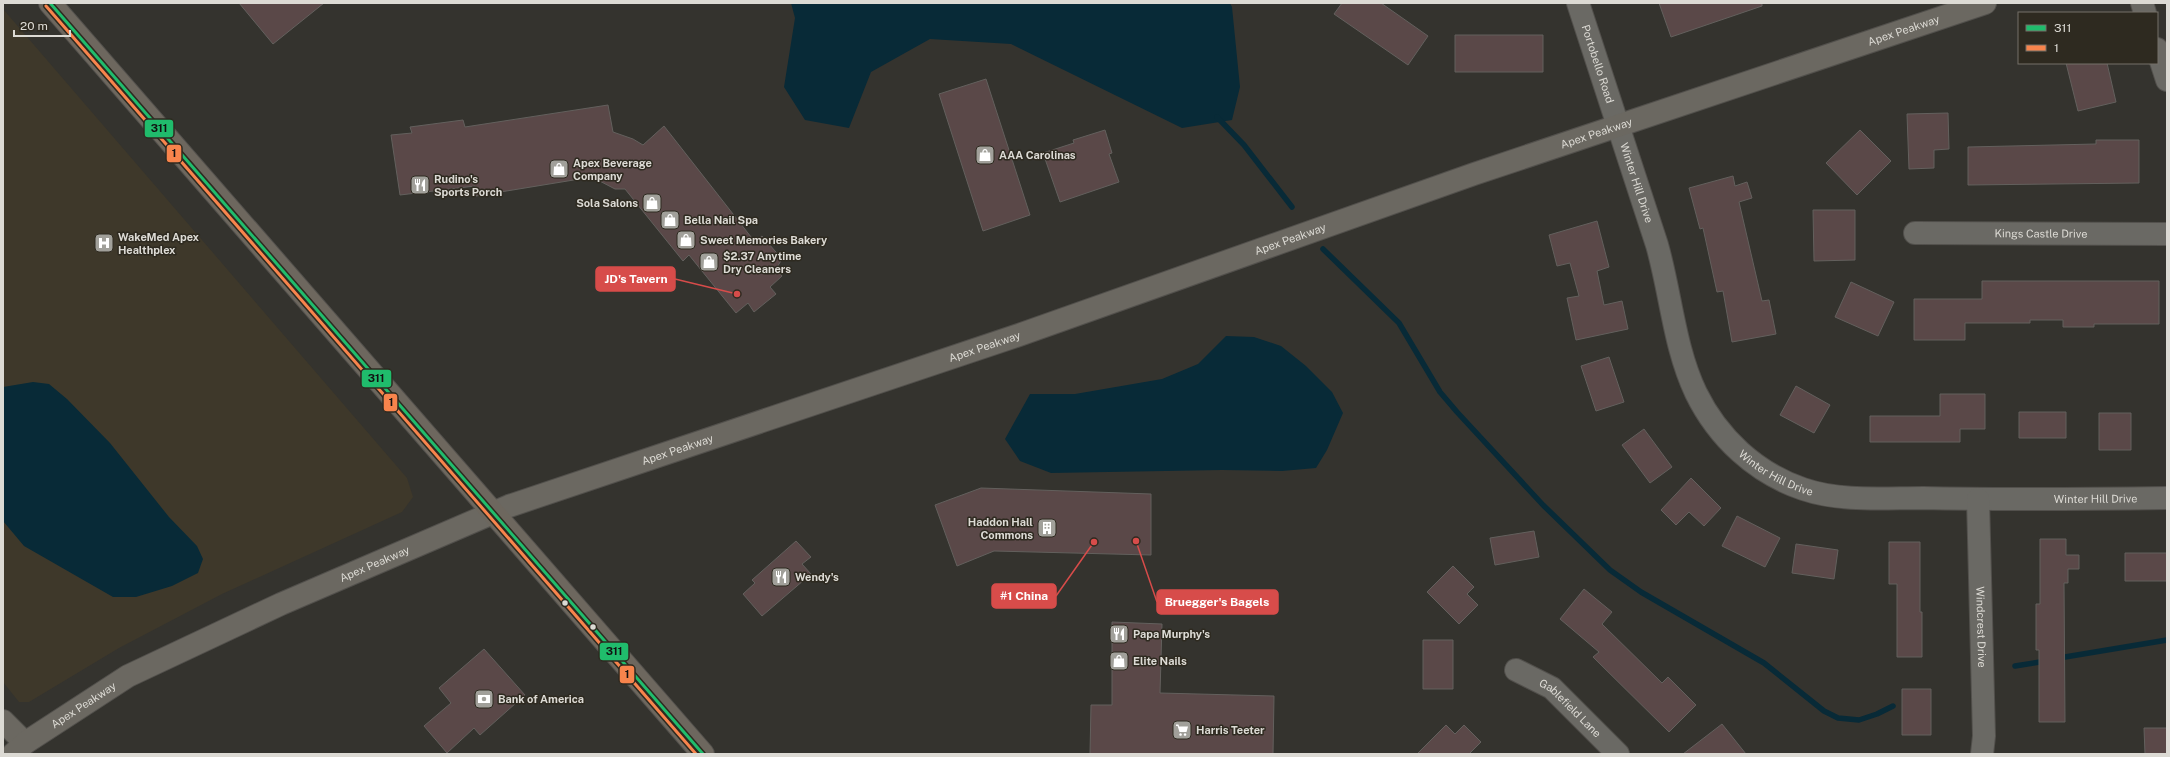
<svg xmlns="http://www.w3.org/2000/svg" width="2170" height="757" viewBox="0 0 2170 757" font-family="'Public Sans',sans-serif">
<rect width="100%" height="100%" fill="#34332e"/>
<path fill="#3e382a" d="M 3,9 L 407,478 L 413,497 L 402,512 L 222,594 L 119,648 L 29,702 L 19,702 L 3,682 Z"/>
<path fill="#082a37" d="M 791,3 L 1230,3 L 1232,7 L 1240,87 L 1232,120 L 1182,128 L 1011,44 L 930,39 L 871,72 L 849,128 L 805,120 L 784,87 L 795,18 Z
M 1226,336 L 1254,337 L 1281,346 L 1306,366 L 1332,392 L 1343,413 L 1327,450 L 1316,468 L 1282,471 L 1222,470 L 1051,473 L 1020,461 L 1005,439 L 1030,394 L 1075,394 L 1162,379 L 1198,364 Z
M 33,382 L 49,384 L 67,399 L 110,443 L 169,517 L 197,546 L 203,559 L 198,573 L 172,586 L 136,597 L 113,597 L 24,546 L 3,521 L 3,387 Z"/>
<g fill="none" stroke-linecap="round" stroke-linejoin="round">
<path stroke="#082a37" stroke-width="5.5" d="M 1217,117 L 1244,145 L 1292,207
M 1323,249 L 1399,323 L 1440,392 L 1457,412 L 1543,505 L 1610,570 L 1641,592 L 1764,663 L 1824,711 L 1838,718 L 1859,720 L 1877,714 L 1893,706
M 2059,658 L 2167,640
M 2015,666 L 2046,661"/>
</g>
<path fill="#5a4848" stroke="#63605d" d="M 239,3 L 324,3 L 273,44 Z
M 1342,3 L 1381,3 L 1428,36 L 1408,65 L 1334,14 Z
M 1659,3 L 1762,3 L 1762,6 L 1671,37 Z
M 1455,35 L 1543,35 L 1543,72 L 1455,72 Z
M 2066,63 L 2107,63 L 2116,102 L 2078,111 Z
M 986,79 L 1030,215 L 983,231 L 939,94 Z
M 608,105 L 613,132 L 633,139 L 643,145 L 664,126 L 755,242 L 762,236 L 782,259 L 776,269 L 782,276 L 770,287 L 776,294 L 754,312 L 748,303 L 736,313 L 689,255 L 683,261 L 625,189 L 615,189 L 592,177 L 476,196 L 475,186 L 400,195 L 391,135 L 412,133 L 410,127 L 463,120 L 465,127 Z
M 1948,113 L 1949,149 L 1934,150 L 1934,168 L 1909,169 L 1907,114 Z
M 1105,130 L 1112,153 L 1109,154 L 1119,182 L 1060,202 L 1043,153 L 1074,143 L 1073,140 Z
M 1860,130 L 1891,161 L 1857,195 L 1826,163 Z
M 2096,140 L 2139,140 L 2139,183 L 1968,185 L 1968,147 L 2096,144 Z
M 1733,176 L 1735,186 L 1747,182 L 1752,198 L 1739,202 L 1762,301 L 1769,300 L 1776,334 L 1732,342 L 1723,291 L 1717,292 L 1703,228 L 1700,229 L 1689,188 Z
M 1813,210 L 1855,210 L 1855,260 L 1814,261 Z
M 1597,221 L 1609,267 L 1597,271 L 1604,305 L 1622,301 L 1628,329 L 1576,340 L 1567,298 L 1579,296 L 1570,263 L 1557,266 L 1549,235 Z
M 1982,281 L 2159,281 L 2159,324 L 2094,324 L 2094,327 L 2063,327 L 2063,320 L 2030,320 L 2030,323 L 1965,323 L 1965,340 L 1914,340 L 1914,299 L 1982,299 Z
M 1851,282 L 1894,302 L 1878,336 L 1835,317 Z
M 1609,357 L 1624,402 L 1596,411 L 1581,366 Z
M 1796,386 L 1830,405 L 1814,433 L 1780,415 Z
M 1940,394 L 1985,394 L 1985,429 L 1960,429 L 1960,442 L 1870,442 L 1870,416 L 1940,416 Z
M 2019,412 L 2066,412 L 2066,438 L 2019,438 Z
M 2099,413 L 2131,413 L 2131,450 L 2099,450 Z
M 1644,429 L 1672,467 L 1650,483 L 1622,445 Z
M 1691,478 L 1721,508 L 1704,526 L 1689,512 L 1676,525 L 1661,510 Z
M 981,488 L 1151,494 L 1151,555 L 994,551 L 957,566 L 935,505 Z
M 1737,516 L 1780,538 L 1765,567 L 1722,546 Z
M 1534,531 L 1539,557 L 1495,565 L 1490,538 Z
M 2040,539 L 2066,539 L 2066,555 L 2079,555 L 2079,569 L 2068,569 L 2068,583 L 2064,583 L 2065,722 L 2039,722 L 2039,650 L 2036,650 L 2036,604 L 2040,604 Z
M 796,541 L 811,557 L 802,564 L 811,574 L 762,616 L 743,594 L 755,583 L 752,580 Z
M 1889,542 L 1920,542 L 1920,612 L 1922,612 L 1922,657 L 1897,657 L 1897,584 L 1889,584 Z
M 1796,544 L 1838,550 L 1834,579 L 1792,573 Z
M 2125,553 L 2167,553 L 2167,581 L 2125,581 Z
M 1453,566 L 1474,587 L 1467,594 L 1478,605 L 1459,624 L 1427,592 Z
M 1584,589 L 1612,612 L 1602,624 L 1662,683 L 1668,677 L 1696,705 L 1669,732 L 1593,657 L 1599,652 L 1560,619 Z
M 1112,622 L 1162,624 L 1160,693 L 1274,696 L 1273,754 L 1090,754 L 1091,705 L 1112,705 Z
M 1423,640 L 1453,640 L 1453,689 L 1423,689 Z
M 484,649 L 525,695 L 480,735 L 474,728 L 447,753 L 424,726 L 451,703 L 439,688 Z
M 1902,689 L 1931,689 L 1931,735 L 1902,735 Z
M 1722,724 L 1746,754 L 1683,754 Z
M 1446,725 L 1455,734 L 1464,725 L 1481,742 L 1469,754 L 1417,754 Z
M 2144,728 L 2167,728 L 2167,754 L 2145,754 Z"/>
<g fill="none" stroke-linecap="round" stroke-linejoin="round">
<g stroke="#52504c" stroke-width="24">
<g id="street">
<path id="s1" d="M 1578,3 L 1657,245 C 1671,294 1674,347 1696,393 C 1718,438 1756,473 1803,489 C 1841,502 1883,498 1923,498 C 2004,500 2086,499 2167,498"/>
<path d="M 2142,3 L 2145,13"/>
<path d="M 2157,49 L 2167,80"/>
<path id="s2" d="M 1915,233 L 2167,234"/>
<path id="s3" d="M 1978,499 L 1984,736 L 1982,754"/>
<path id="s4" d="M 1516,670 L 1552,688 L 1618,754"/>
</g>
</g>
<g stroke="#52504c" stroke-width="24">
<g id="secondary">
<path d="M 3,721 L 25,743"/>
<path id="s5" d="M 13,754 L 25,743 L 128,676 L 281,604 L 509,506 L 1016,336 L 1474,174 L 1985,3"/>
</g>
</g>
<g stroke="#52504c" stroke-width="24">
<path id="primary" d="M 50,3 L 703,754"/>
</g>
<use href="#street" stroke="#6a6964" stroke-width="22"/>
<use href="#secondary" stroke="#6b6861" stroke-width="22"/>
<use href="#primary" stroke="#6d675e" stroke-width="22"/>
<g stroke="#2e2a20" stroke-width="6">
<path id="bus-1" d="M 50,3 L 703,754"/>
</g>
<g stroke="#2e2a20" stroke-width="6">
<path id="bus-2" d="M 46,6 L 696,754"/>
</g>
<use href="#bus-1" stroke="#20bc6c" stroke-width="3"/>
<use href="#bus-2" stroke="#f8844c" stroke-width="3"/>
</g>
<defs>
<g id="shop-square" transform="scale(1)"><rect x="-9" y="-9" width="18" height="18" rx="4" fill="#a1a09a" stroke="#2e2a20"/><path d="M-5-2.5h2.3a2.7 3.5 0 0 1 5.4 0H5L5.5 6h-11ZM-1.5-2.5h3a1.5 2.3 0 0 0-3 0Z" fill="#fff"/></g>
<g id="restaurant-square" transform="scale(1)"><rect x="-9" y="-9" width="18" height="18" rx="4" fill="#a1a09a" stroke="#2e2a20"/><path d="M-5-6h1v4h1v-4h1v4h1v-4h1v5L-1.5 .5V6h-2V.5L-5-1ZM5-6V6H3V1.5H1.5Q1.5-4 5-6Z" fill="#fff"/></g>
<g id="hospital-square" transform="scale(1)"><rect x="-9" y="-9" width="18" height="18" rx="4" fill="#a1a09a" stroke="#2e2a20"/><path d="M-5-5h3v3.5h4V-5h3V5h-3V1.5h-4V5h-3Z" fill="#fff"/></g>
<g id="building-square" transform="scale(1)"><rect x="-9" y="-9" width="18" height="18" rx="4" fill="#a1a09a" stroke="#2e2a20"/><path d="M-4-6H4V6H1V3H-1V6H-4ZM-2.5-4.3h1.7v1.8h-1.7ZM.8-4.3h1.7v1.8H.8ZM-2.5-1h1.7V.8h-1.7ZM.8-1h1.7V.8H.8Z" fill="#fff"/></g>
<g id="bank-square" transform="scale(1)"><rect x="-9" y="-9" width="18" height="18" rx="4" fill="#a1a09a" stroke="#2e2a20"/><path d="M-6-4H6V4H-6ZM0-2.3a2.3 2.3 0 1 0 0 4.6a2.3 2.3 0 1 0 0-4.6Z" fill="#fff"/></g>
<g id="supermarket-square" transform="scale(1)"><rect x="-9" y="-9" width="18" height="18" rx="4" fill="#a1a09a" stroke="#2e2a20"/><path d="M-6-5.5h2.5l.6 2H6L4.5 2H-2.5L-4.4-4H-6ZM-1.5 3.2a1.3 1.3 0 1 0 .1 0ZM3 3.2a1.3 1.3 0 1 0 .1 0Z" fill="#fff"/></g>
</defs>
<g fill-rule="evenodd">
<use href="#shop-square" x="985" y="155"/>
<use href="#shop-square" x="559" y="169"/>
<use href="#restaurant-square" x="420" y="185"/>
<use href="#shop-square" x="652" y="203"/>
<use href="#shop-square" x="670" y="220"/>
<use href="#shop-square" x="686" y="240"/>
<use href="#hospital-square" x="104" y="243"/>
<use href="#shop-square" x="709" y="262"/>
<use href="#building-square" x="1047" y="528"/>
<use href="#restaurant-square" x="781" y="577"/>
<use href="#restaurant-square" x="1119" y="634"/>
<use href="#shop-square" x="1119" y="661"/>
<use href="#bank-square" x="484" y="699"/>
<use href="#supermarket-square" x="1182" y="730"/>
</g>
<g fill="#dcdad4" stroke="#2e2a20" stroke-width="1.5">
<circle cx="565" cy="603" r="3.5"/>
<circle cx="593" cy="627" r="3.5"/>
</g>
<g text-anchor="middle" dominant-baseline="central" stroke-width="3" stroke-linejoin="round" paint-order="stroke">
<g font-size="11" fill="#dcdad4" stroke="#2e2a20">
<text stroke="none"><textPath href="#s5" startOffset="2030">Apex Peakway</textPath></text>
<text stroke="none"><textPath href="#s1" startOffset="64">Portobello Road</textPath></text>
<text stroke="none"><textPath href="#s5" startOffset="1706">Apex Peakway</textPath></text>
<text stroke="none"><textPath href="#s1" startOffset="189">Winter Hill Drive</textPath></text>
<text stroke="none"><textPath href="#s2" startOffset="126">Kings Castle Drive</textPath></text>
<text stroke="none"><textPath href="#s5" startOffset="1382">Apex Peakway</textPath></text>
<text stroke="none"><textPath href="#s5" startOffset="1058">Apex Peakway</textPath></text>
<text stroke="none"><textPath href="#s5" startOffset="734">Apex Peakway</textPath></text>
<text stroke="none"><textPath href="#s1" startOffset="524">Winter Hill Drive</textPath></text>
<text stroke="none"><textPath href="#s1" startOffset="849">Winter Hill Drive</textPath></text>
<text stroke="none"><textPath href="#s5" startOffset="410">Apex Peakway</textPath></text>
<text stroke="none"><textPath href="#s3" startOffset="128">Windcrest Drive</textPath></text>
<text stroke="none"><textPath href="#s5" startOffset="86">Apex Peakway</textPath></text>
<text stroke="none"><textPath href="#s4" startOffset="67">Gablefield Lane</textPath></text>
</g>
<g font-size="11" font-weight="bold" fill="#dcdad4" stroke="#2e2a20" text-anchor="start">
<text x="999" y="155">AAA Carolinas</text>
<text x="573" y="163">Apex Beverage<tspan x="573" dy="13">Company</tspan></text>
<text x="434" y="179">Rudino's<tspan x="434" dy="13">Sports Porch</tspan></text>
<text x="638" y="203" text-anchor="end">Sola Salons</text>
<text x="684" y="220">Bella Nail Spa</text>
<text x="118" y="237">WakeMed Apex<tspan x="118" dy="13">Healthplex</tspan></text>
<text x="700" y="240">Sweet Memories Bakery</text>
<text x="723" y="256">$2.37 Anytime<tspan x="723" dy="13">Dry Cleaners</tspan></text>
<text x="1033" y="522" text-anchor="end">Haddon Hall<tspan x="1033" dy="13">Commons</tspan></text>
<text x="795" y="577">Wendy's</text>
<text x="1133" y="634">Papa Murphy's</text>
<text x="1133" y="661">Elite Nails</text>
<text x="498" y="699">Bank of America</text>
<text x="1196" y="730">Harris Teeter</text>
</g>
</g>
<path fill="none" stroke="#d74c4a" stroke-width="1.5" d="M737 294L675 279M1094 542L1056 596M1136 541L1157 602"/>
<g fill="#d74c4a" stroke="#2e2a20" stroke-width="1.5">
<circle cx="737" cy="294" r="4"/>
<circle cx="1094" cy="542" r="4"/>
<circle cx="1136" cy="541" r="4"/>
</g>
<g fill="#d74c4a" stroke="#d74c4a" stroke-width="1.5">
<rect x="596" y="267" width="79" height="24" rx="4"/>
<rect x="992" y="584" width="64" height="24" rx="4"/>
<rect x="1157" y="590" width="121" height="24" rx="4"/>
</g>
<g font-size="12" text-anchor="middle" font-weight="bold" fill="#fff">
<text x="636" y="283">JD's Tavern</text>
<text x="1024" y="600">#1 China</text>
<text x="1217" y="606">Bruegger's Bagels</text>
</g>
<g stroke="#2e2a20" stroke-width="1.5">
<rect x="144" y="119" width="30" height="19" rx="4" fill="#20bc6c"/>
<rect x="166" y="144" width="16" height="19" rx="4" fill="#f8844c"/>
<rect x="361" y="369" width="31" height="19" rx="4" fill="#20bc6c"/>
<rect x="383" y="393" width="15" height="19" rx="4" fill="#f8844c"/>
<rect x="599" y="642" width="30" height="19" rx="4" fill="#20bc6c"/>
<rect x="619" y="665" width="16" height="19" rx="4" fill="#f8844c"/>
</g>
<g font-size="11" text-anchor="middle" font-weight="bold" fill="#111">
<text x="159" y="132">311</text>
<text x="174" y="157">1</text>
<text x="376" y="382">311</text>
<text x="391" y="406">1</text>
<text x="614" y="655">311</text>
<text x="627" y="678">1</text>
</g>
<rect width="2170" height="757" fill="none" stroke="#dcdad4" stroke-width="8"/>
<rect x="2018" y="12" width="140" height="52" fill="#2e2a20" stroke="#747068"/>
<rect x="2026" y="25" width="20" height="6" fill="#20bc6c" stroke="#747068"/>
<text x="2054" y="32" font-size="12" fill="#dcdad4">311</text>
<rect x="2026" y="45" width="20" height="6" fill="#f8844c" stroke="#747068"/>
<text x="2054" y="52" font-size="12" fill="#dcdad4">1</text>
<path d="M14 30v6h56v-6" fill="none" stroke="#dcdad4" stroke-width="2"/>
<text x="20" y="30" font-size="12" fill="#dcdad4" stroke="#2e2a20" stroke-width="3" paint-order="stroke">20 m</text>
</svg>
